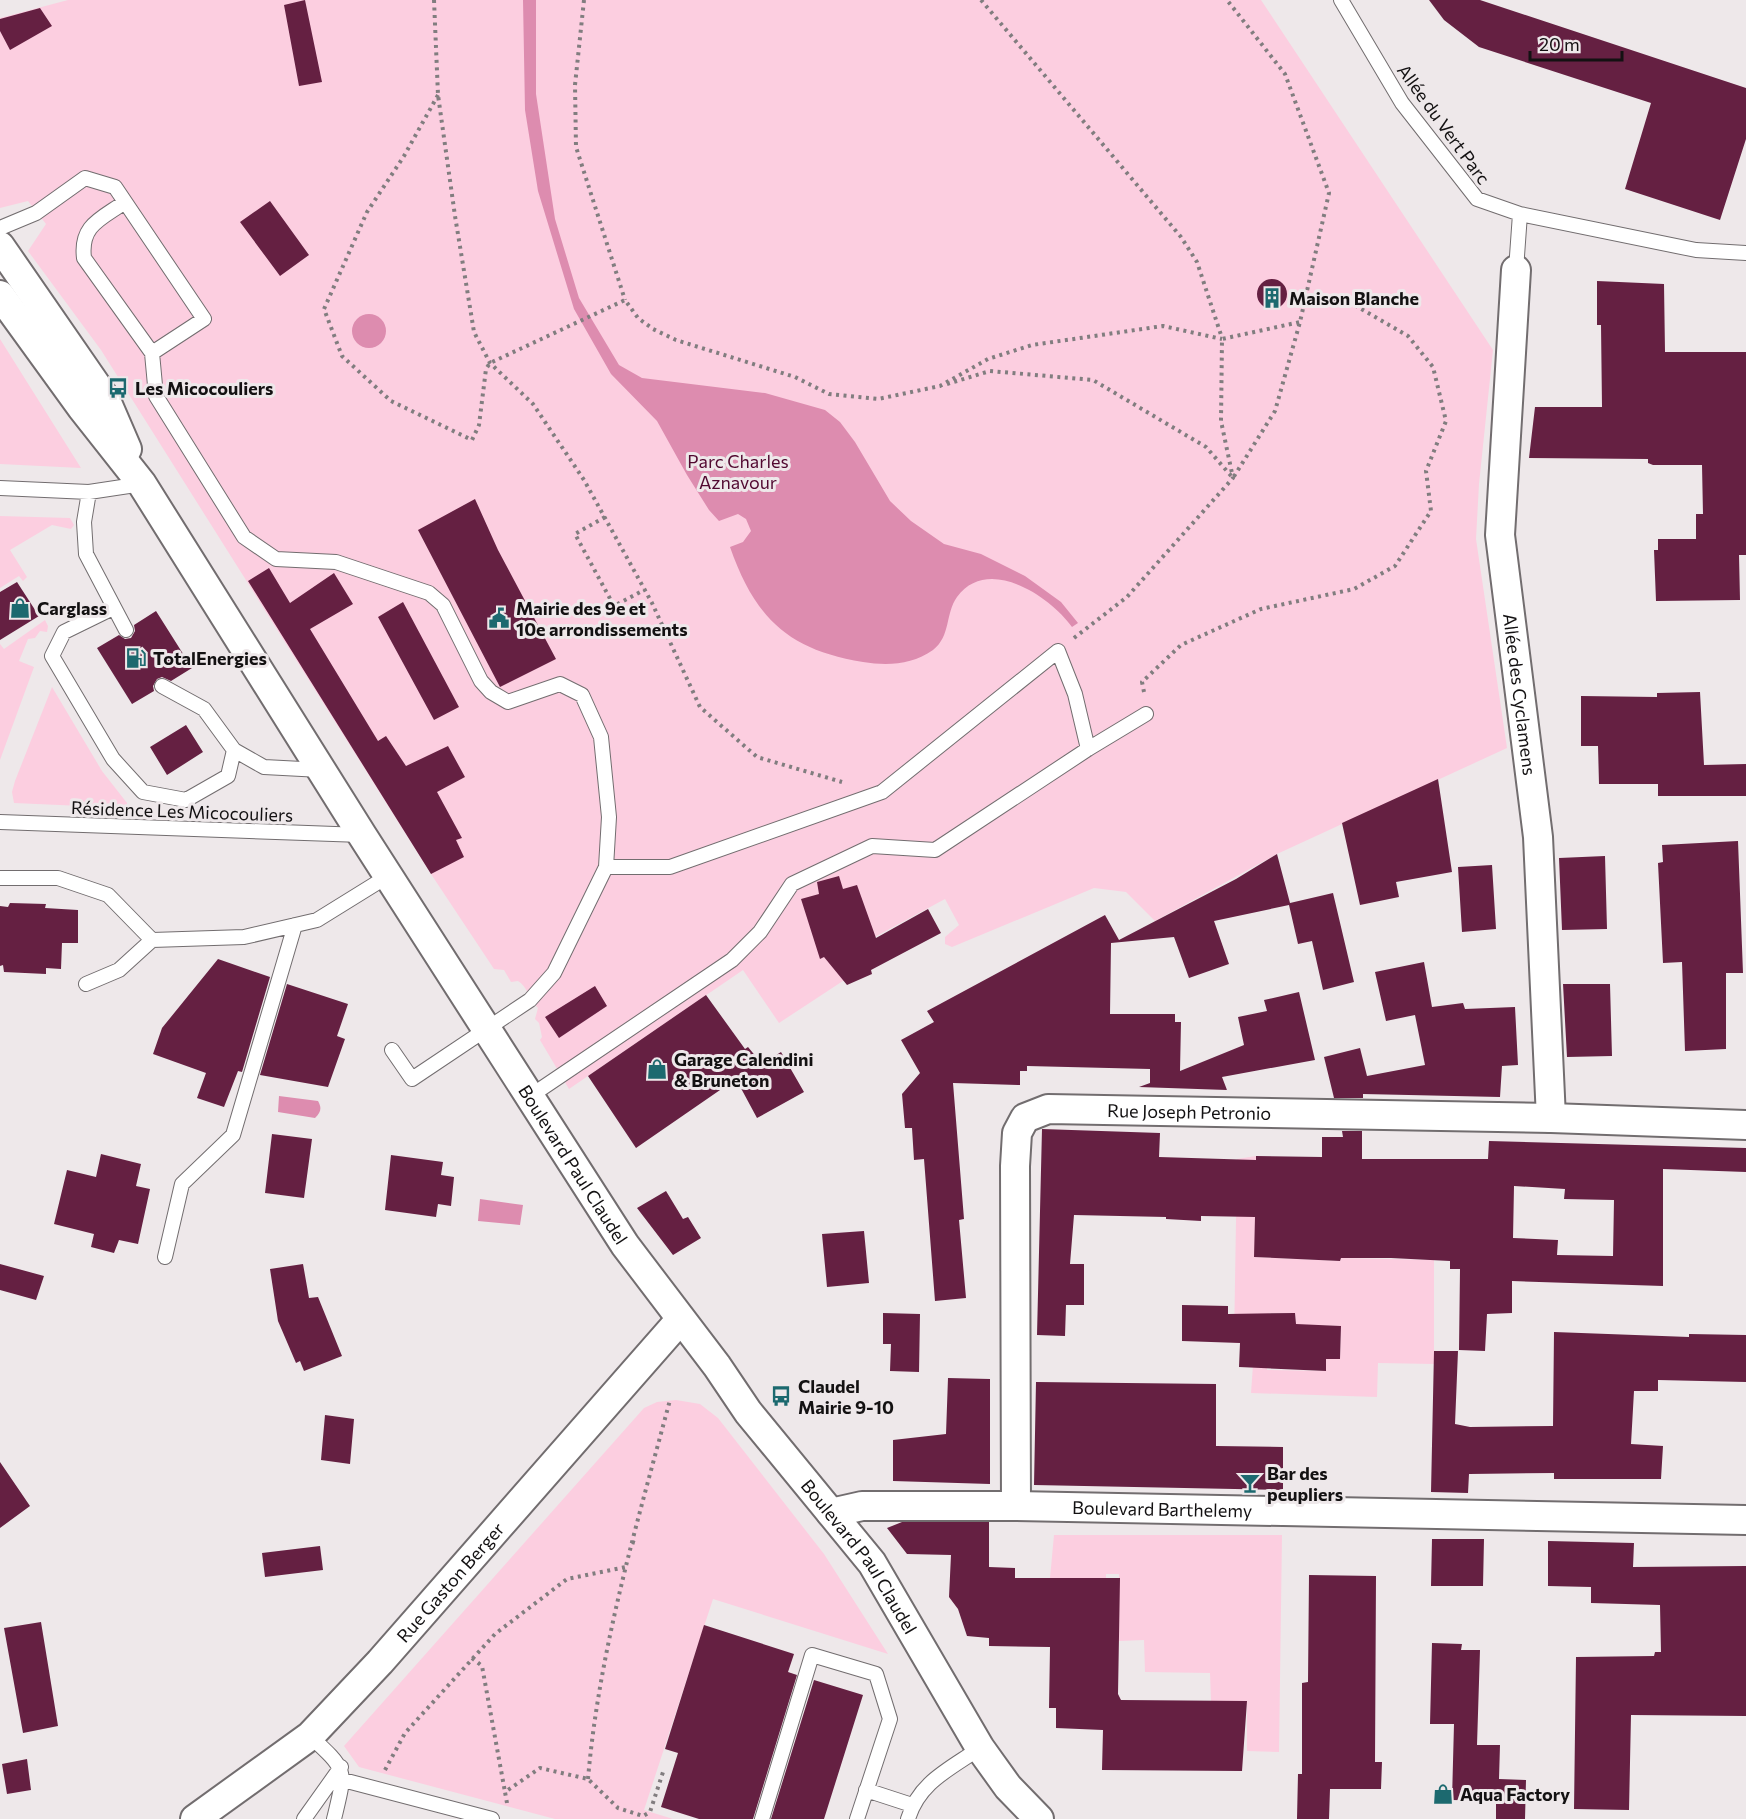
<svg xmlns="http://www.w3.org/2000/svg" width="1746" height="1819" viewBox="0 0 1746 1819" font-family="Commissioner,sans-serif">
<rect width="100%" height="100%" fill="#eee8ea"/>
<path fill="#fccee0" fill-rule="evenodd" d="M 68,0 L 1261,0 L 1493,350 L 1479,484 L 1476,539 L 1507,748 L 1277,854 L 1155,921 L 1126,892 L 1094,888 L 952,947 L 945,944 L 945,937 L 959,925 L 945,899 L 871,939 L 849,977 L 779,1023 L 743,970 L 569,1089 L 540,1040 L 542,1037 L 539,1023 L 535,1019 L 538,1008 C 530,1000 527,986 518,981 L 511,982 L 504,970 L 494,969 L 431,874 L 101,350 L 28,251 L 46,224 L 28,201 L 0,208 L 0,18 Z
M 0,339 L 81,468 L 0,464 Z
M 0,516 L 70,518 L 74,525 L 71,529 L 52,525 L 10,550 L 27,577 L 23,581 L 19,576 L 0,588 Z
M 45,620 L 48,626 L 47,632 L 40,631 L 35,638 L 28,639 L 19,661 L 34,667 L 0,760 L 0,644 L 4,649 Z
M 52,687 L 102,771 L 127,803 L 127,808 L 14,803 L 12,792 L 15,781 Z
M 1256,1156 L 1255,1257 L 1340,1261 L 1341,1258 L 1434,1260 L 1434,1364 L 1378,1363 L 1377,1397 L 1251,1393 L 1253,1365 L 1242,1343 L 1234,1343 L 1237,1159 ZM 1269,1313 L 1295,1313 L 1296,1325 L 1341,1326 L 1340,1359 L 1326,1359 L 1326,1371 L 1267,1370 Z
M 676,1400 L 700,1404 L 718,1418 L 824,1554 L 888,1654 L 713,1599 L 644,1810 L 673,1819 L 555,1819 L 359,1767 L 344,1746 L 644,1408 L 657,1402 Z
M 1054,1535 L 1282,1535 L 1279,1752 L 1247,1751 L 1247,1701 L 1211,1701 L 1210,1673 L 1145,1672 L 1144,1640 L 1119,1641 L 1119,1574 L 1106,1574 L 1106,1578 L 1050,1578 Z"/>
<path fill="#dd8caf" d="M 523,0 L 536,0 L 536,94 L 555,219 L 579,298 L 619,365 L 642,378 L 765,393 L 825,410 L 840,422 L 855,442 L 890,501 L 911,521 L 944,544 L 981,554 L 1025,576 L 1061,602 L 1078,623 L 1072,627 C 1050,596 988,555 957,597 C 945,614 951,636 933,650 C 912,665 887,666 863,662 C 788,650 755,618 730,547 L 743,542 L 751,531 L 746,519 L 738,514 L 719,521 L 709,510 L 687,475 L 657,421 L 611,374 L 574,309 L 538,191 L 525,110 Z
M352 331a17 17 0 1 1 34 0a17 17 0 1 1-34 0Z
M 279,1096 L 318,1101 C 322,1108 321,1112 315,1118 L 278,1112 Z
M 480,1199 L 523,1205 L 520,1225 L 478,1221 Z"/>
<path fill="#652042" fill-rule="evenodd" d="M 305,0 L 322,82 L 299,86 L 284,5 Z
M 1429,0 L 1480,0 L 1746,88 L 1746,139 L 1720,220 L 1625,189 L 1651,103 L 1479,47 L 1444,20 Z
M 40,8 L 52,26 L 10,50 L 0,31 L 0,19 Z
M 270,201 L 309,255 L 280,276 L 240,222 Z
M1257 294a15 15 0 1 1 30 0a15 15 0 1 1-30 0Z
M 1597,281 L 1664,284 L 1665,352 L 1746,352 L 1746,555 L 1739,555 L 1740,600 L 1656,601 L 1654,550 L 1658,550 L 1658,539 L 1696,539 L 1696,514 L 1703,514 L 1702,465 L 1653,465 L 1648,463 L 1648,459 L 1529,458 L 1535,407 L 1602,407 L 1601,325 L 1597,325 Z
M 475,499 L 498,550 L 556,659 L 500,687 L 418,530 Z
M 269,568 L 290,603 L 334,573 L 353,604 L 310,629 L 378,741 L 386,736 L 406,766 L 448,746 L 465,777 L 437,792 L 462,838 L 456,840 L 464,857 L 431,874 L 248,581 Z
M 17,582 L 39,616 L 0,640 L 0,592 Z
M 403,602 L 459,707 L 434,720 L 378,617 Z
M 156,611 L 192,668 L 171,681 L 162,677 L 157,679 L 153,686 L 154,691 L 132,704 L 97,648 L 119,635 L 125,639 L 131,638 L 135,631 L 134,625 Z
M 1700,692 L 1704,765 L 1746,764 L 1746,796 L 1658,796 L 1658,784 L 1599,784 L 1598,746 L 1581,746 L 1581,696 L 1657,697 L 1657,693 Z
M 186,725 L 203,752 L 167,775 L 150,747 Z
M 1438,779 L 1452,872 L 1396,882 L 1399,897 L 1360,905 L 1342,823 Z
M 1738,841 L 1743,973 L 1726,973 L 1726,1049 L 1685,1051 L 1682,962 L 1663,963 L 1658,863 L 1663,862 L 1662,845 Z
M 1277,854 L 1290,903 L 1333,893 L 1354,982 L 1323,990 L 1312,941 L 1298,944 L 1289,905 L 1214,921 L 1229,964 L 1189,978 L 1174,937 L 1111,943 L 1110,1014 L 1175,1014 L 1175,1022 L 1181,1022 L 1180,1071 L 1244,1045 L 1238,1017 L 1267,1011 L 1264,1000 L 1299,992 L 1315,1060 L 1222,1077 L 1227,1090 L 1139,1087 L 1150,1083 L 1150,1069 L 1027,1066 L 1027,1071 L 1020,1071 L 1020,1085 L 953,1083 L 964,1219 L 959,1220 L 966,1298 L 935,1301 L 924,1159 L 914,1160 L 912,1128 L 905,1128 L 902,1094 L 920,1073 L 901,1040 L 934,1022 L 927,1011 L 1105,915 L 1119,940 L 1236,879 Z
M 1605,856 L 1607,929 L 1562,930 L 1559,858 Z
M 1492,865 L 1496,929 L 1462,932 L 1458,867 Z
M 839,876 L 843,889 L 857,885 L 876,938 L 928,909 L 941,933 L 871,970 L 872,974 L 847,985 L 824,957 L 820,959 L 801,899 L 819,894 L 817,882 Z
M 10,903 L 46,904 L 45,908 L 78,910 L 78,943 L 62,943 L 61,969 L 46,968 L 46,974 L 4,972 L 3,965 L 0,966 L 0,906 L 8,907 Z
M 218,959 L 270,977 L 242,1072 L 238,1071 L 224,1107 L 197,1098 L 206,1073 L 153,1054 L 162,1028 Z
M 1424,962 L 1432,1007 L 1463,1003 L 1465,1009 L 1515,1007 L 1518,1065 L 1502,1066 L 1500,1097 L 1363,1094 L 1363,1098 L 1334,1098 L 1324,1057 L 1360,1048 L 1367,1076 L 1425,1065 L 1415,1015 L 1386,1021 L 1375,972 Z
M 287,984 L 348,1004 L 337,1036 L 345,1039 L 328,1087 L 260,1075 Z
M 1563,984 L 1610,984 L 1612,1056 L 1567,1057 Z
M 595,986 L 607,1006 L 559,1038 L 545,1017 Z
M 706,995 L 745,1049 L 748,1047 L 762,1064 L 781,1052 L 804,1092 L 757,1118 L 736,1079 L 636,1148 L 588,1076 Z
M 1042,1129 L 1160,1133 L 1159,1157 L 1256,1160 L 1256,1156 L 1322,1157 L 1322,1137 L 1343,1137 L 1342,1131 L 1362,1131 L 1362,1159 L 1488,1159 L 1489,1141 L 1746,1148 L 1746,1172 L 1663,1169 L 1663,1286 L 1512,1281 L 1512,1313 L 1487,1314 L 1485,1351 L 1459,1350 L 1460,1269 L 1450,1269 L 1450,1261 L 1391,1258 L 1341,1258 L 1340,1261 L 1254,1257 L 1255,1217 L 1201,1216 L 1201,1221 L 1166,1219 L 1166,1217 L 1074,1215 L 1070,1264 L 1084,1264 L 1084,1305 L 1066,1305 L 1065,1336 L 1037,1335 ZM 1514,1186 L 1565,1189 L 1564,1199 L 1614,1200 L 1613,1256 L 1557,1255 L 1558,1240 L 1513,1238 Z
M 272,1134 L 312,1139 L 304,1198 L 265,1193 Z
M 101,1154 L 141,1164 L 136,1186 L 150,1189 L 138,1244 L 119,1240 L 114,1253 L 91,1247 L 94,1234 L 54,1224 L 67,1170 L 96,1177 Z
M 391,1155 L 443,1162 L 441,1175 L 454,1177 L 451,1206 L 438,1204 L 436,1217 L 385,1210 Z
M 666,1191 L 683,1219 L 688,1217 L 701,1238 L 673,1255 L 637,1208 Z
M 864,1231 L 869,1283 L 827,1287 L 822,1234 Z
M 0,1264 L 44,1276 L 36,1300 L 0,1290 Z
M 303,1264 L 309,1298 L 318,1297 L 342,1356 L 304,1371 L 300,1361 L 296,1363 L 278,1321 L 270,1269 Z
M 1182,1305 L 1228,1306 L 1228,1314 L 1295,1313 L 1296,1324 L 1341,1326 L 1340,1359 L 1326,1359 L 1326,1371 L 1239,1367 L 1240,1343 L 1182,1341 Z
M 883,1313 L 920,1314 L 919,1372 L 890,1371 L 891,1344 L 883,1344 Z
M 1554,1332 L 1689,1337 L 1689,1334 L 1746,1335 L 1746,1382 L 1658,1380 L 1658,1391 L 1634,1391 L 1631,1444 L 1663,1446 L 1661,1479 L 1554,1479 L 1554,1473 L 1469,1474 L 1468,1493 L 1431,1492 L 1434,1351 L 1458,1351 L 1455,1424 L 1470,1427 L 1553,1426 Z
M 948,1378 L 990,1379 L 990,1484 L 893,1481 L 893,1440 L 946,1434 Z
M 1036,1382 L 1216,1384 L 1216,1446 L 1283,1447 L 1283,1490 L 1034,1485 Z
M 325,1415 L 354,1419 L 350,1464 L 321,1460 Z
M 0,1462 L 30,1506 L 0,1528 Z
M 902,1522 L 989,1522 L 989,1567 L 1015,1568 L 1015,1578 L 1120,1578 L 1118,1694 L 1121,1700 L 1247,1701 L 1242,1771 L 1102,1770 L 1103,1730 L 1056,1728 L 1056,1708 L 1049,1708 L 1050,1647 L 989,1646 L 989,1638 L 967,1636 L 958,1609 L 949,1597 L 951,1555 L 907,1554 L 887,1528 Z
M 1432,1539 L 1484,1539 L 1483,1586 L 1431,1586 Z
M 1548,1541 L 1634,1543 L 1633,1567 L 1746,1566 L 1746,1716 L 1631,1715 L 1629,1810 L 1574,1809 L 1576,1657 L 1654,1656 L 1655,1652 L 1661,1652 L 1660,1605 L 1591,1603 L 1591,1587 L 1548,1586 Z
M 320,1546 L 323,1570 L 265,1577 L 262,1553 Z
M 1309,1575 L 1376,1576 L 1375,1762 L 1382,1762 L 1381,1789 L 1330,1789 L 1329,1819 L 1297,1819 L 1298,1774 L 1302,1774 L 1302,1683 L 1308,1682 Z
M 41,1622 L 58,1726 L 23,1733 L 4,1628 Z
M 704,1625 L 794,1654 L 788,1672 L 797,1675 L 753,1819 L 699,1819 L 661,1807 L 678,1753 L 665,1749 Z
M 1432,1643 L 1462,1644 L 1461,1650 L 1480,1650 L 1477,1745 L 1500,1745 L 1499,1779 L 1526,1780 L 1525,1819 L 1496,1819 L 1496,1801 L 1452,1800 L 1454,1724 L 1430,1724 Z
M 814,1680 L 863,1695 L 824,1819 L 771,1819 Z
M 27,1759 L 31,1790 L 7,1794 L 2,1764 Z"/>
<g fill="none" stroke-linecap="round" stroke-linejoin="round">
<g stroke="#726d6f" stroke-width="16">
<path id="service" d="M 1341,0 L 1402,103 L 1477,199 L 1520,214 L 1516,270
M 125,202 C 101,219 80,225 84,258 L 152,353 L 156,396 L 244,537 L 276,559 L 336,562 L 429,593 L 443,605 L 481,681 L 491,692 L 508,702 L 560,684 L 582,695 L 601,737 L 609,817 L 606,867 L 554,973 L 530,1000 L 412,1079 L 392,1050
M 1520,214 L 1696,250 L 1746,253
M 0,228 L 36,213 L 85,178 L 115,187 L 204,319 L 152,353
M 0,488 L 89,492 L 142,484
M 89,492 L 84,522 L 86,554 L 126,630
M 113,608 L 64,632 L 52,656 L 113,759 L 143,792 L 186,800 L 228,776 L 234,750
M 162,686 L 204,709 L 234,750 L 264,767 L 321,770
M 0,822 L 362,835
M 606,867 L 670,867 L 882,792 L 1058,651 L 1075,694 L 1088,749
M 0,878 L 58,878 L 108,895 L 152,940
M 86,984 L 119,970 L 152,940 L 244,937 L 317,920 L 388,876
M 529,1097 L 732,960 L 760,932 L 792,884 L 872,846 L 935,850 L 1088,749 L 1146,714
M 165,1257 L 182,1184 L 233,1135 L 295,925
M 310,1736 C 348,1771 346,1769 334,1819
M 343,1780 L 492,1819
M 866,1790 L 912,1805
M 304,1819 L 341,1767
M 762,1819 L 812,1655 L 876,1674 L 890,1719 L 857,1819
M 908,1819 C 919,1782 950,1769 980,1748"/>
</g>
<g stroke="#726d6f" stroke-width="32">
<g id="minor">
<path d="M 0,246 L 105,398 L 127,449"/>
<path id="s1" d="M 1516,270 L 1500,535 L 1538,837 L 1551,1118"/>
<path id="s2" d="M 0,295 L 82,408 L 142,484 L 362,835 L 625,1245 L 717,1366 L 748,1412 L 872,1563 L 980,1748 L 1008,1787 L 1039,1819"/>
<path id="s3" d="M 1016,1506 L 1015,1166 L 1017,1133 L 1025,1118 L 1048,1109 L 1551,1118 L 1746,1125"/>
<path id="s4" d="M 831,1513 L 862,1506 L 1016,1506 L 1746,1520"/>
<path id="s5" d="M 195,1819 L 310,1736 L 380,1662 L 680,1320"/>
</g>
</g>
<path stroke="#817d7f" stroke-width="4" stroke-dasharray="3 4.5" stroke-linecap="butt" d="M 434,0 L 438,95 L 455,216 L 474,332 L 490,363 L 533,404 L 584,480 L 652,603 L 700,707 L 757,757 L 842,782
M 584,0 L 575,85 L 576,147 L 625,300
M 981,0 L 1181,237 L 1197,262 L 1222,338
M 438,95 L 404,156 L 367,212 L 324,309 L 342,356 L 391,401 L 472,440 L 479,425 L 486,369 L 490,363 L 625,300 L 638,318 L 653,329 L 676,340 L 795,377 L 829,394 L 878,399 L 940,386 L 988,359 L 1032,345 L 1163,326 L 1222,339
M 947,384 L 990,371 L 1093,380 L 1206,447 L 1233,478 L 1275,411 L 1300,322 L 1329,193 L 1285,74 L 1227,0
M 605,517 L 575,534 L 614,606 L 644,590
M 1074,638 L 1127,597 L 1233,478 L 1221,421 L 1222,339 L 1300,322
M 1144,692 L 1142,682 L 1181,645 L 1261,609 L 1354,589 L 1395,566 L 1431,511 L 1426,471 L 1446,421 L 1433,367 L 1408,336 L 1346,300 L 1305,298
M 632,1542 L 639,1544
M 472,1658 L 482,1666 L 505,1792
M 385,1770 L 405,1733 L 495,1634 L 567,1579 L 626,1567
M 588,1779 C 599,1650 637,1524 670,1400
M 507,1803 L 505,1792 L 540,1768 L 588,1779 L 618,1808 L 643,1816 L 650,1812 L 664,1769"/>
<use href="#service" stroke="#fff" stroke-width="14"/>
<use href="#minor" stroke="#fff" stroke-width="28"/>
</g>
<defs>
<g id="building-bare" transform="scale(1.62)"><path d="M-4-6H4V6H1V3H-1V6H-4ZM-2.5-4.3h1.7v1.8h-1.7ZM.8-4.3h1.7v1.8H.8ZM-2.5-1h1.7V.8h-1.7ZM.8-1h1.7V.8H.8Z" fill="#1c696f" stroke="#eee8ea" stroke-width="2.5" paint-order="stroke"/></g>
<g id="bus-bare" transform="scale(1.62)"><path d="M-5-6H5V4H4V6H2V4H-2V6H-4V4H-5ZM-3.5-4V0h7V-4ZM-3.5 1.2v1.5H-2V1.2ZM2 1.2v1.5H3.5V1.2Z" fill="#1c696f" stroke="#eee8ea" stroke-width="2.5" paint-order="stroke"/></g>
<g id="shop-bare" transform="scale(1.62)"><path d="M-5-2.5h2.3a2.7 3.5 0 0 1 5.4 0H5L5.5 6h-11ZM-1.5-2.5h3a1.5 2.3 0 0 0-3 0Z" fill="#1c696f" stroke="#eee8ea" stroke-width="2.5" paint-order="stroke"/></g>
<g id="civic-bare" transform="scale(1.62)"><path d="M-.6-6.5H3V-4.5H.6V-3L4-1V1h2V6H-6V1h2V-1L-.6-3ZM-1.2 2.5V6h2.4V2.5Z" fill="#1c696f" stroke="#eee8ea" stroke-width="2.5" paint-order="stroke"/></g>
<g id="fuel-bare" transform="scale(1.62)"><path d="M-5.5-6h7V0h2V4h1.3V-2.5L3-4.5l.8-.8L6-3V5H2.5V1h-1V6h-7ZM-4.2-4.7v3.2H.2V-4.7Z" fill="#1c696f" stroke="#eee8ea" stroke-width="2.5" paint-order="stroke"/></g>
<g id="bar-bare" transform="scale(1.62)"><path d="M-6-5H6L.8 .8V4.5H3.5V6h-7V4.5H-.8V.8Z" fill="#1c696f" stroke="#eee8ea" stroke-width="2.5" paint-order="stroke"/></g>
</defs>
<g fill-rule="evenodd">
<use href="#building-bare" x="1272" y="298"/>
<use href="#bus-bare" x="118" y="388"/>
<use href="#shop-bare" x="20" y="608"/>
<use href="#civic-bare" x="499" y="618"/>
<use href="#fuel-bare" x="136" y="658"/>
<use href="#shop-bare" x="657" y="1069"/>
<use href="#bus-bare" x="781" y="1396"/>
<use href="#bar-bare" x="1250" y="1483"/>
<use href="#shop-bare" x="1443" y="1794"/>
</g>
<g text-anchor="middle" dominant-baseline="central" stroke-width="6" stroke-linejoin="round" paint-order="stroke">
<g font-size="18" fill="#131112" stroke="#eee8ea">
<text transform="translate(1444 124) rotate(54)">Allée du Vert Parc</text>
<text stroke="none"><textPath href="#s1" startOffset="426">Allée des Cyclamens</textPath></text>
<text transform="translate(182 811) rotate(2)">Résidence Les Micocouliers</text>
<text stroke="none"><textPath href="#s3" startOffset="556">Rue Joseph Petronio</textPath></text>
<text stroke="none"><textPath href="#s2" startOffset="1042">Boulevard Paul Claudel</textPath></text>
<text stroke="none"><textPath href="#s4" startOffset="332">Boulevard Barthelemy</textPath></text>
<text stroke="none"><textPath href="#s2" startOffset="1528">Boulevard Paul Claudel</textPath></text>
<text stroke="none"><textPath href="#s5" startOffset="350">Rue Gaston Berger</textPath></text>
</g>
<g font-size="18" font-weight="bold" fill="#131112" stroke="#eee8ea" text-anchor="start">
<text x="1289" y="298">Maison Blanche</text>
<text x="135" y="388">Les Micocouliers</text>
<text x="37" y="608">Carglass</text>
<text x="516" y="608">Mairie des 9e et<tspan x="516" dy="21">10e arrondissements</tspan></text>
<text x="153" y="658">TotalEnergies</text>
<text x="674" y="1059">Garage Calendini<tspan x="674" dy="21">&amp; Bruneton</tspan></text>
<text x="798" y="1386">Claudel<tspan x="798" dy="21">Mairie 9-10</tspan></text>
<text x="1267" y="1473">Bar des<tspan x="1267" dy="21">peupliers</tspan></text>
<text x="1460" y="1794">Aqua Factory</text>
</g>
<g font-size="18" fill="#510830" stroke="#eee8ea">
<text x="738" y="461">Parc Charles<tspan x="738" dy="21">Aznavour</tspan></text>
</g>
</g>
<path d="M1530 51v9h92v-9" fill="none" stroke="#131112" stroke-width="3"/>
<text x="1539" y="51" font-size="18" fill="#131112" stroke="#eee8ea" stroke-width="4.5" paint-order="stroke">20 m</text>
</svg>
